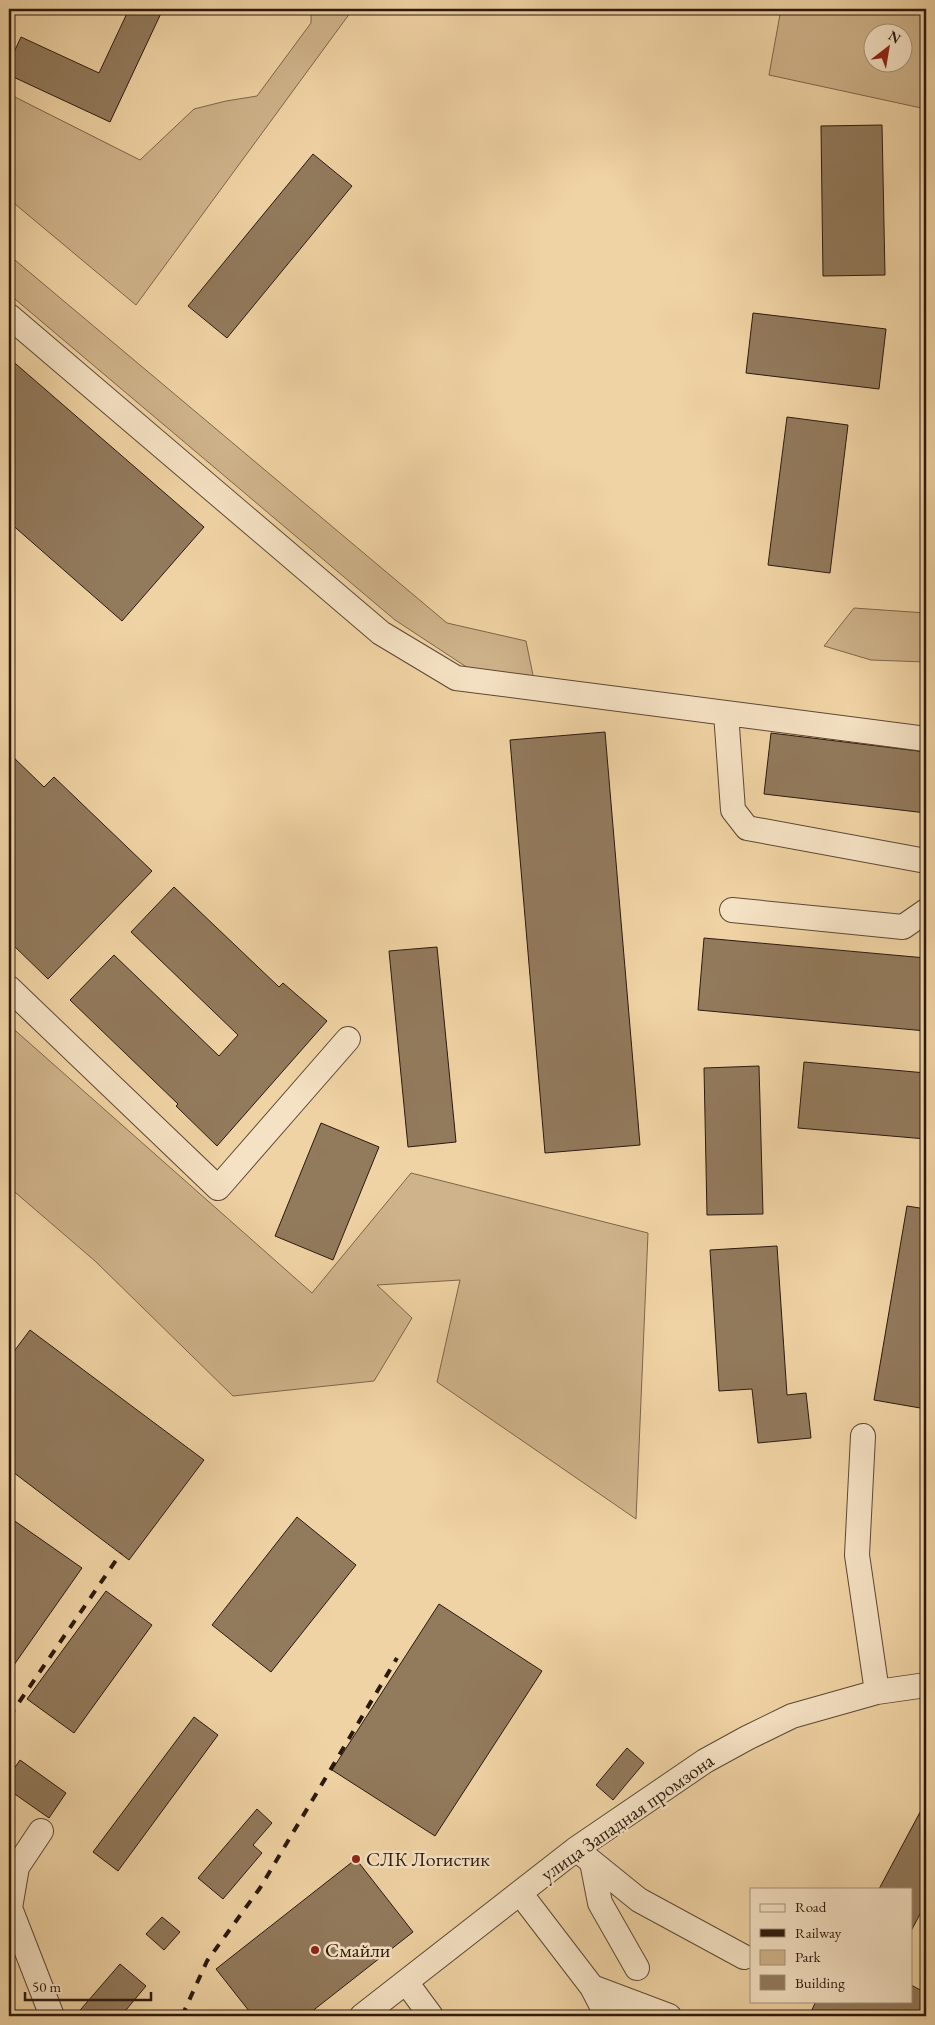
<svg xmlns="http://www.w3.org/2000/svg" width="935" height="2025" viewBox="0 0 935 2025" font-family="'EB Garamond',serif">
<rect width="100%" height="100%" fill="#f0d3a4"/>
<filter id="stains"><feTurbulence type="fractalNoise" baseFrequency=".004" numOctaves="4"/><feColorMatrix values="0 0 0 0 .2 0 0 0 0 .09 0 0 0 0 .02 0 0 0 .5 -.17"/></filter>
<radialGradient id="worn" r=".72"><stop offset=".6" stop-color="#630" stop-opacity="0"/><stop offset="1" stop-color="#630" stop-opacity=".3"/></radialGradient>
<path fill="#cfb38a" stroke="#7e664c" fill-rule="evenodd" d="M 311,9 L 353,9 L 136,305 L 9,199 L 9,94 L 140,160 L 194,109 L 226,101 L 257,96 L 311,23 Z
M 781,9 L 926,9 L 926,109 L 769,75 ZM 872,32 L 902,32 L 902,62 L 872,62 Z
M 9,255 L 447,623 L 526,641 L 534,680 L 471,670 L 395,620 L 9,294 Z
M 854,608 L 926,613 L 926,662 L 871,660 L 824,646 Z
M 9,1025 L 312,1293 L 411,1173 L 648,1233 L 636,1519 L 437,1382 L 460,1280 L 377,1285 L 412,1318 L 374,1381 L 233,1396 L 95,1261 L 9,1187 Z"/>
<path fill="#927a5c" stroke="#2c190e" d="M 129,9 L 163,9 L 110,122 L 9,75 L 9,63 L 21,37 L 99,73 Z
M 882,125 L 885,275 L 823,276 L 821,126 Z
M 313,154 L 352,186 L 227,338 L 188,306 Z
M 753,313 L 886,329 L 879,389 L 746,373 Z
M 9,358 L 204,527 L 122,621 L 9,522 Z
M 787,417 L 848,425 L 830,573 L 768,565 Z
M 605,732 L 640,1145 L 545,1153 L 510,740 Z
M 771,733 L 926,752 L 926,813 L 764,794 Z
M 9,753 L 44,787 L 54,777 L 152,871 L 48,979 L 9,941 Z
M 174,887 L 279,987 L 283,983 L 327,1021 L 217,1146 L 176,1106 L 178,1104 L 70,1000 L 114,955 L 219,1056 L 238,1035 L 131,932 Z
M 704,938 L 926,958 L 926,1031 L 698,1010 Z
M 437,947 L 456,1142 L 408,1147 L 389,951 Z
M 804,1062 L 926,1073 L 926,1139 L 798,1128 Z
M 759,1066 L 763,1214 L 707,1215 L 704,1068 Z
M 321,1123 L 379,1147 L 333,1260 L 275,1236 Z
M 907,1206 L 926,1209 L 926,1409 L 874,1400 Z
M 777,1246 L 787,1395 L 806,1393 L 811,1438 L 758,1443 L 752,1389 L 719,1391 L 710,1250 Z
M 30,1330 L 204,1460 L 129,1560 L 9,1469 L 9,1358 Z
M 9,1517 L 82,1568 L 9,1672 Z
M 297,1517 L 356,1565 L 271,1672 L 212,1625 Z
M 106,1591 L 152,1625 L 74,1733 L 27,1699 Z
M 439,1604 L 542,1671 L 435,1836 L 332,1770 Z
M 194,1717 L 218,1735 L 118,1871 L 93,1852 Z
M 627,1748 L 644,1763 L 613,1800 L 596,1785 Z
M 20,1760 L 66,1793 L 49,1818 L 9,1790 L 9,1776 Z
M 926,1801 L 926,1903 L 911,1931 L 911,1889 L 879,1889 Z
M 257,1809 L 272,1823 L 253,1845 L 262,1853 L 223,1899 L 198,1878 Z
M 356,1859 L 413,1932 L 306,2016 L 253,2016 L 216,1969 Z
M 162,1917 L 180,1932 L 164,1950 L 146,1934 Z
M 120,1964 L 146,1986 L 121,2016 L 75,2016 Z
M 911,1985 L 926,1993 L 926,2016 L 818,2016 L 811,2012 L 816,2001 L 911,2001 Z"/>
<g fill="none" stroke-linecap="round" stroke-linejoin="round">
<g stroke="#5d4834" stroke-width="26">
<path id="minor" d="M 9,316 L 381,633 L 456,678 L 926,739
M 726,713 L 733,810 L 747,828 L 926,861
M 732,910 L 903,927 L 926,911
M 9,988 L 218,1188 L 348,1039
M 863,1436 L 857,1555 L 877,1692
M 41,1831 L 17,1867 L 10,1908 L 52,2016
M 576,1849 L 639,1900 L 744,1957
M 592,1862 L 600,1903 L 637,1968
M 520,1893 L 592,1987 L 607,2016
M 406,1982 L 431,2016
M 592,1987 L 669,2016
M 362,2016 L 576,1849 L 705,1761 L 747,1738 L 792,1716 L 877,1692 L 926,1685"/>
</g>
<use href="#minor" stroke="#f5e2c4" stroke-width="24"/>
<path stroke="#2c190e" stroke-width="4" stroke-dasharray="9 9" stroke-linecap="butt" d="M 9,1717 L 121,1553
M 182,2016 L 207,1961 L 260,1888 L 397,1658"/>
</g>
<g fill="#8f2418" stroke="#f5e2c4" stroke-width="2">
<circle cx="356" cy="1859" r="5"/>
<circle cx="315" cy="1950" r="5"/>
</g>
<g text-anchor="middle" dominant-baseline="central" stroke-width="5" stroke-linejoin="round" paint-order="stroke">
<g font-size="20" fill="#2c190e" stroke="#f5e2c4">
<text transform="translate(627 1817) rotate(-35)">улица Западная промзона</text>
</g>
<g font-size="20" fill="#2c190e" stroke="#f5e2c4" text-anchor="start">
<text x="366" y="1859">СЛК Логистик</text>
<text x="325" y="1950">Смайли</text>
</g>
</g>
<rect width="935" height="2025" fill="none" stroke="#f0d3a4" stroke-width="30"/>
<rect x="10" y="10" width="915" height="2005" fill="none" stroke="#2c190e" stroke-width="2.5"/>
<rect x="15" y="15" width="905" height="1995" fill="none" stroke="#2c190e"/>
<rect x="750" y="1888" width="162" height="115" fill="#f5e2c4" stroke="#a5927b"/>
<rect x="760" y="1904" width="25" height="8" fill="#f5e2c4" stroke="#a5927b"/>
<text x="795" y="1912" font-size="15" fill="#2c190e">Road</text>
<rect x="760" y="1929" width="25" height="8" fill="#2c190e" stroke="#a5927b"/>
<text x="795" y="1938" font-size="15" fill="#2c190e">Railway</text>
<rect x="760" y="1950" width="25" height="15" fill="#cfb38a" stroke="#a5927b"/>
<text x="795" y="1962" font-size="15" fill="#2c190e">Park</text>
<rect x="760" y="1975" width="25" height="15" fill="#927a5c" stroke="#a5927b"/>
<text x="795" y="1988" font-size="15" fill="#2c190e">Building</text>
<g transform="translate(888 48) rotate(31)"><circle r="24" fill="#f5e2c4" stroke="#a5927b"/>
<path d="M0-4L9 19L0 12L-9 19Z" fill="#8f2418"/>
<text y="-8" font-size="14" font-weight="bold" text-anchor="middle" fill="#2c190e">N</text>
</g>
<path d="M25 1992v8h126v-8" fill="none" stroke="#2c190e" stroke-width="2.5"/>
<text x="32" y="1992" font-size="15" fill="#2c190e" stroke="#f5e2c4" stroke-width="4" paint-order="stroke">50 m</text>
<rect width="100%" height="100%" filter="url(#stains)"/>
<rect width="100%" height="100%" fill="url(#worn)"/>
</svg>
